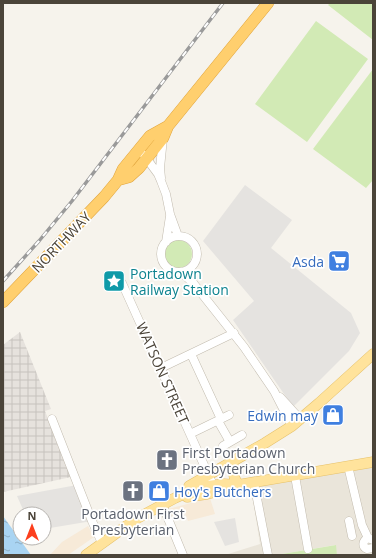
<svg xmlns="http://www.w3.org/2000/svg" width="376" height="558" viewBox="0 0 376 558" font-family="'Open Sans',sans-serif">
<defs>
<pattern id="industrial-grid" width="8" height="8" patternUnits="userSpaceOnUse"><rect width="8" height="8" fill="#e6e2dd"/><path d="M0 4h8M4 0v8" fill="none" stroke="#c7c3be"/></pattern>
<pattern id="water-ripples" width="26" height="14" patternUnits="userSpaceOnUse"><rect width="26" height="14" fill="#a9d4f2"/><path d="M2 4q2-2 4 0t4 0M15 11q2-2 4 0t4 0" fill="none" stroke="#8caec5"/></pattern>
</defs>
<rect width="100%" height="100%" fill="#f6f3ec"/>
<path fill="#eae5da" d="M 373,467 L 373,555 L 337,555 L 335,545 L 276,555 L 225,555 L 260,544 L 251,487 Z"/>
<path fill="#f7ead8" d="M 210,498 L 215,514 L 188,521 L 185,513 L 172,518 L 168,509 Z
M 88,526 L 94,537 L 68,555 L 50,555 L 62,542 Z"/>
<path fill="url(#industrial-grid)" d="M 20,332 L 51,409 L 45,411 L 71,477 L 3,492 L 3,345 Z"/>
<path fill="#d2eab5" d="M 330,3 L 373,3 L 373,40 L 328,5 Z
M 316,21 L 368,59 L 307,142 L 255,104 Z
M 373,69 L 373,180 L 366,188 L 313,149 Z
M164 254a14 14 0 1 1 28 0a14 14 0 1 1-28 0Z
M 336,545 L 337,555 L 276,555 Z"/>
<path fill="#e5e3e0" d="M 245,185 L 292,220 L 271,248 L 351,313 L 360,333 L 349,351 L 293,407 L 233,320 L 254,301 L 203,241 Z
M 77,485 L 92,521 L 44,529 L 44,514 L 25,514 L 17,496 Z
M 235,518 L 239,542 L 225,546 L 214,522 Z"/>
<path fill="url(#water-ripples)" d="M 3,516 L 31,555 L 3,555 Z"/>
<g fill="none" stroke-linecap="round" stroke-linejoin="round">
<g stroke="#c2bbae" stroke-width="9">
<path id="minor" d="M 144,155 L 158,174 L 161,181 L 166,194 L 170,214 L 178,236
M 161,178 L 160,168 L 163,138
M161 254a18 18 0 1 1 36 0a18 18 0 1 1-36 0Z
M 166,242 L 170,216
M 181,272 L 194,284 L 244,347 L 274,391 L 292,426
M 122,283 L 213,485
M 191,354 L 221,419
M 161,368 L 234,333
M 280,397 L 300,419
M 52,419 L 92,521 L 102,543
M 218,421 L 230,442
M 190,434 L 229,415
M 223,446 L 242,435
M 348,466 L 362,525 L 368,538
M 295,476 L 308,549
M 254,483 L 268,555
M 162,504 L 183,555
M 349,521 L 352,536
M 373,540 L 368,538 C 362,541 362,547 367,549 L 373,548"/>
</g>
<g stroke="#e6c16a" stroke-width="11">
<path id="major" d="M 233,466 C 234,474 233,480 240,485
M 189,486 L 265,443 L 292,426 L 319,403 L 373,354
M 187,497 L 207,494 L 232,488
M 86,555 L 136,519 L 175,498 L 200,487 L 224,484 L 238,485 L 373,462"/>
</g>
<g stroke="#e0a43c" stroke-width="12">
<path id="highway" d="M 118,180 L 129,177 L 139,168 L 163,138 L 168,126 L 268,3
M 3,302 L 104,197 L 118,180 L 123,169 L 150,136 L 168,126"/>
</g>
<use href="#minor" stroke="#fff" stroke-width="8"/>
<use href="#major" stroke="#ffe39c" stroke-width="10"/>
<use href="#highway" stroke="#ffcf6e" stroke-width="11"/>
<g stroke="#9a9a9a" stroke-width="3.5">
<path id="rail" d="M 3,281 L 39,241 L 72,201 L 223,3"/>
</g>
<use href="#rail" stroke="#fff" stroke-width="2" stroke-dasharray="6" stroke-linecap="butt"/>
</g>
<defs>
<g id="supermarket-square" transform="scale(1.15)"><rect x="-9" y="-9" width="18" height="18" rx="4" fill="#3f7fe0" stroke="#fff"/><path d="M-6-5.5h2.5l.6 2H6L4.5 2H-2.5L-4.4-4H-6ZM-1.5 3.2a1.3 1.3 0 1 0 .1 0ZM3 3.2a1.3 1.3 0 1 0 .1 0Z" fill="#fff"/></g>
<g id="sight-square" transform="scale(1.15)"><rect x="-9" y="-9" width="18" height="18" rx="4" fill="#0f9aa8" stroke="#fff"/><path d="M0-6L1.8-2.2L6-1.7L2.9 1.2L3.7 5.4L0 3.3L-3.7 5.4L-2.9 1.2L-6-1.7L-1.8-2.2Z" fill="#fff"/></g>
<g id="shop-square" transform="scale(1.15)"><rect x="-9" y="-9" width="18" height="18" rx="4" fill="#3f7fe0" stroke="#fff"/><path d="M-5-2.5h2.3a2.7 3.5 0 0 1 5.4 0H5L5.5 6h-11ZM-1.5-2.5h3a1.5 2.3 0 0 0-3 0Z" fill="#fff"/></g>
<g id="church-square" transform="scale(1.15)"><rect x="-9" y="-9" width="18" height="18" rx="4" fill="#6b7280" stroke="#fff"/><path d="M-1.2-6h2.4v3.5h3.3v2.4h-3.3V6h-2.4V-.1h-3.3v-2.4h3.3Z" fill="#fff"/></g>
</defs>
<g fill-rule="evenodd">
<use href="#supermarket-square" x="339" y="261"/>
<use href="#sight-square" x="114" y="281"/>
<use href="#shop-square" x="333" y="415"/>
<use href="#church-square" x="167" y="460"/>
<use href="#church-square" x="133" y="491"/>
<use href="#shop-square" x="159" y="491"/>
</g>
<g text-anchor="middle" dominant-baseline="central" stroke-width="3.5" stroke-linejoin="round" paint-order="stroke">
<g font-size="14" fill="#4b4439" stroke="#fff">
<text transform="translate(61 242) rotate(-46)">NORTHWAY</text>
<text transform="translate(163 373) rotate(66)">WATSON STREET</text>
</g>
<g font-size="14" fill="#366cbe" stroke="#fff" text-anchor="end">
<text x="324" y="261">Asda</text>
<text x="318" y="415">Edwin may</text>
<text x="174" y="491" text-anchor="start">Hoy's Butchers</text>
</g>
<g font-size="14" fill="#0d838f" stroke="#fff" text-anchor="start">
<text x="130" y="273">Portadown<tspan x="130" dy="16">Railway Station</tspan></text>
</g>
<g font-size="14" fill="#5b616d" stroke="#fff" text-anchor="start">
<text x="182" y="452">First Portadown<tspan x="182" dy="16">Presbyterian Church</tspan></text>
<text x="133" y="513" text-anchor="middle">Portadown First<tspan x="133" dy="16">Presbyterian</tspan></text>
</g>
</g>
<rect width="376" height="558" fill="none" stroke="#4b4439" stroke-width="8"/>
<g transform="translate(32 526)"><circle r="19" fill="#ffffff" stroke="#b7b4b0"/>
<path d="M0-3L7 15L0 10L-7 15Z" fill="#fc3f1d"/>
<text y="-6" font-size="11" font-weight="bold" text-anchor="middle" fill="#4b4439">N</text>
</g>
</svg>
